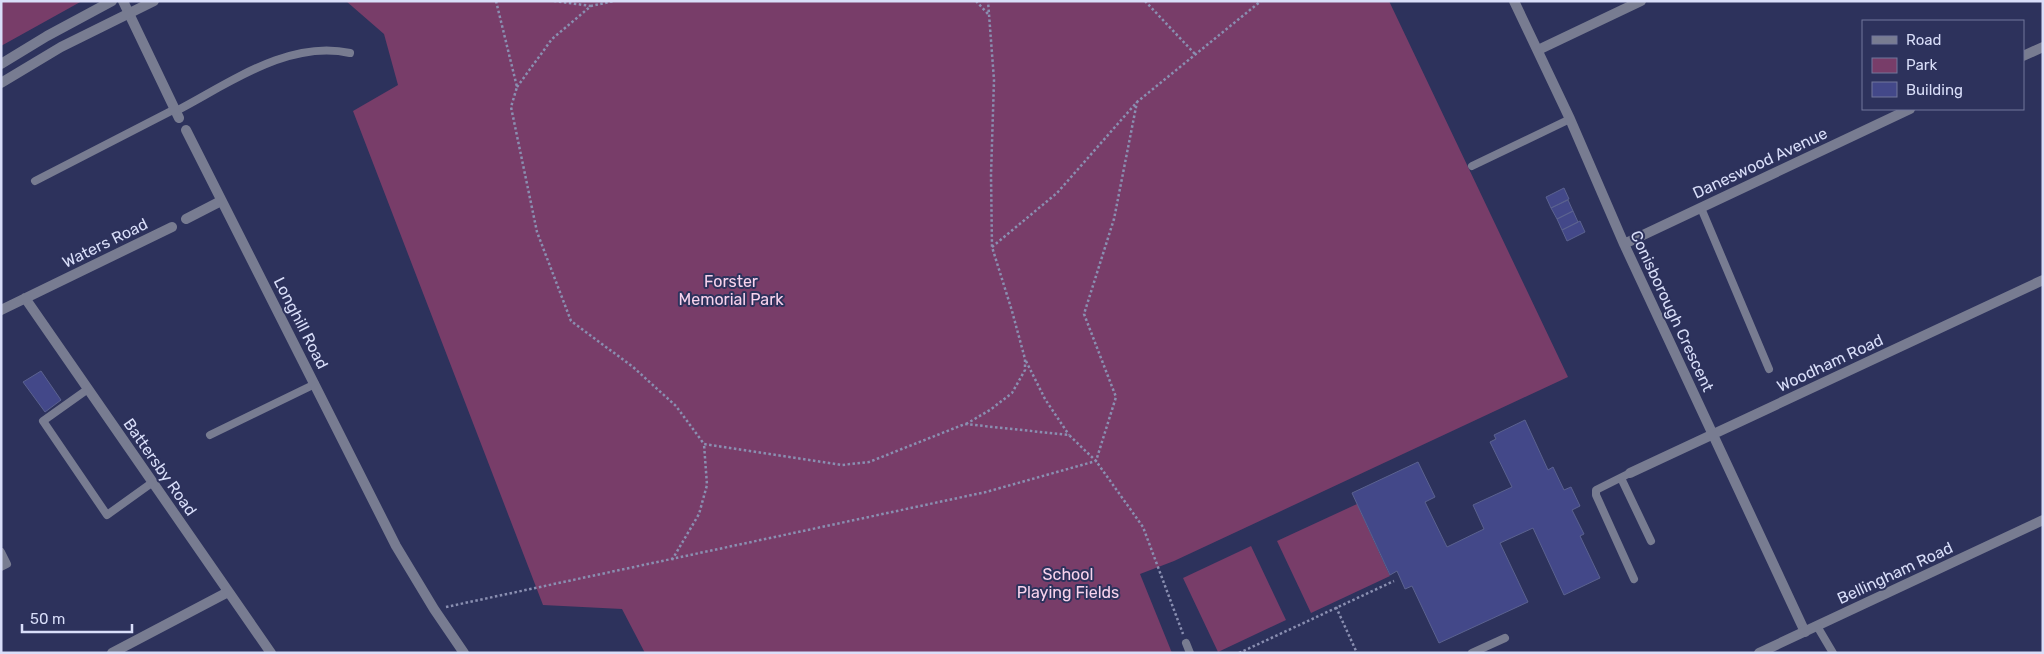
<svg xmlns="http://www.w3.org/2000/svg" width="2044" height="654" viewBox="0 0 2044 654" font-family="Rubik,sans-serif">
<rect width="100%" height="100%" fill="#2d325c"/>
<path fill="#783d69" d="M 1,1 L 82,1 L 1,46 Z
M 346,1 L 1389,1 L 1568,377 L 1174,561 L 1140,574 L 1172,653 L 645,653 L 622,609 L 543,605 L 353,111 L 398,85 L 384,34 Z
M 1357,504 L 1390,576 L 1311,613 L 1277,541 Z
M 1251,546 L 1286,620 L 1218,652 L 1183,578 Z"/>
<path fill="#434889" stroke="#5b6290" d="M 1564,188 L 1569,199 L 1551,208 L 1546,197 Z
M 1568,200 L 1573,211 L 1557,219 L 1551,208 Z
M 1573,211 L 1578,222 L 1562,230 L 1557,219 Z
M 1580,221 L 1585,232 L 1567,241 L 1562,230 Z
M 41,371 L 61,400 L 45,412 L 23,382 Z
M 1525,420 L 1548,470 L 1553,467 L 1564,490 L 1571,487 L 1580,506 L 1572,510 L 1584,534 L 1580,536 L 1600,578 L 1564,595 L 1533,528 L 1500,543 L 1528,602 L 1439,643 L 1412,586 L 1405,589 L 1397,571 L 1390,575 L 1352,493 L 1418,462 L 1435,497 L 1425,502 L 1447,547 L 1484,529 L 1473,505 L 1512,487 L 1490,442 L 1496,439 L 1494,435 Z"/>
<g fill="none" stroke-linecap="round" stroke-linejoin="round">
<path stroke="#8a8fb1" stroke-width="2.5" stroke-dasharray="2.5 2.5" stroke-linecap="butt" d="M 496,1 L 517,87 L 511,107 L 537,232 L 571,321 L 633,367 L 676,406 L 704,444 L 842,465 L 869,462 L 965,424 L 1069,435 L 1096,461 L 1143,527 L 1183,634
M 554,1 L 591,6
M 976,1 L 988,14
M 1145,1 L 1195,54
M 517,87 L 552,39 L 591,6 L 614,1
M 992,247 L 1057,193 L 1137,102 L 1261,1
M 1026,361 L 1045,399 L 1069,435
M 966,424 L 990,410 L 1012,393 L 1025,370 L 1025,359 L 1012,311 L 992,247 L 991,175 L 994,80 L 988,1
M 672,560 L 699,514 L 707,485 L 704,444
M 446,607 L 986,492 L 1096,461 L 1116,397 L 1084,314 L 1114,219 L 1137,102
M 1336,607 L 1357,653
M 1239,653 L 1394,581"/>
<path stroke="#787c91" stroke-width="8" d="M 176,111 C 228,84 289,39 350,53
M 1472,166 L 1570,119
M 35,181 L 175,109
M 1701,208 L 1769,369
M 88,389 L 43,421 L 107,515 L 153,482
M 210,435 L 315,384
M 1630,473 L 1596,490 L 1596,495 L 1634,579
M 1621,478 L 1651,541
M 1,552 L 7,564 L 1,567
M 1817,626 L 1833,653
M 1186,643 L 1190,653
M 1472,653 L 1505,638"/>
<path stroke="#787c91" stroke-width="10" d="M 123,1 L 179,118
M 1514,1 L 1570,119 L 1624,244 L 1805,632
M 1538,50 L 1641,1
M 2023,56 L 2043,47
M 186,130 L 396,546 L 434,609 L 464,653
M 186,219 L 221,201
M 1624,244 L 1910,109
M 25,298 L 271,653
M 1,310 L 172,227
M 1630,473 L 2043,280
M 112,653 L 228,592"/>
<path stroke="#787c91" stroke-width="10" d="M 1,64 L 47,36 L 112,1
M 1,83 L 61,47 L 154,1
M 1759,653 L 2043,520"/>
</g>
<g text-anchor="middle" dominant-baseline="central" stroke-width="4" stroke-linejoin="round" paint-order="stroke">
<g font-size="16" fill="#d9def9" stroke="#2d325c">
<text transform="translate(1760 163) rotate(-25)">Daneswood Avenue</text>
<text transform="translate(105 243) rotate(-26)">Waters Road</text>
<text transform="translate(1672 311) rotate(65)">Conisborough Crescent</text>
<text transform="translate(301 323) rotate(63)">Longhill Road</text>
<text transform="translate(1830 363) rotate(-25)">Woodham Road</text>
<text transform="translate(160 467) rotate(55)">Battersby Road</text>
<text transform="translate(1895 573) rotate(-25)">Bellingham Road</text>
</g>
<g font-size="16" fill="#f9d3ed" stroke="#2d325c">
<text x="731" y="281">Forster<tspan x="731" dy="18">Memorial Park</tspan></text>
<text x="1068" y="574">School<tspan x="1068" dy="18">Playing Fields</tspan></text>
</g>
</g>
<rect width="2044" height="654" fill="none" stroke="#d9def9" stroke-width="5"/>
<rect x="1862" y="20" width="162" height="90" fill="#2d325c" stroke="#72779b"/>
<rect x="1872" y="36" width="25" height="8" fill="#787c91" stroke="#72779b"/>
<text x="1906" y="45" font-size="15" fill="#d9def9">Road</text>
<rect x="1872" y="58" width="25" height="15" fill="#783d69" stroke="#72779b"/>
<text x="1906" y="70" font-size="15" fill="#d9def9">Park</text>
<rect x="1872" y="82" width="25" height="15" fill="#434889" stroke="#72779b"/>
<text x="1906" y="95" font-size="15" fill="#d9def9">Building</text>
<path d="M22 624v8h110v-8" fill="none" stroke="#d9def9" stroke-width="2.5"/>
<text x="30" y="624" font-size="15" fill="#d9def9" stroke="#2d325c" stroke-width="4" paint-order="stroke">50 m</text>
</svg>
